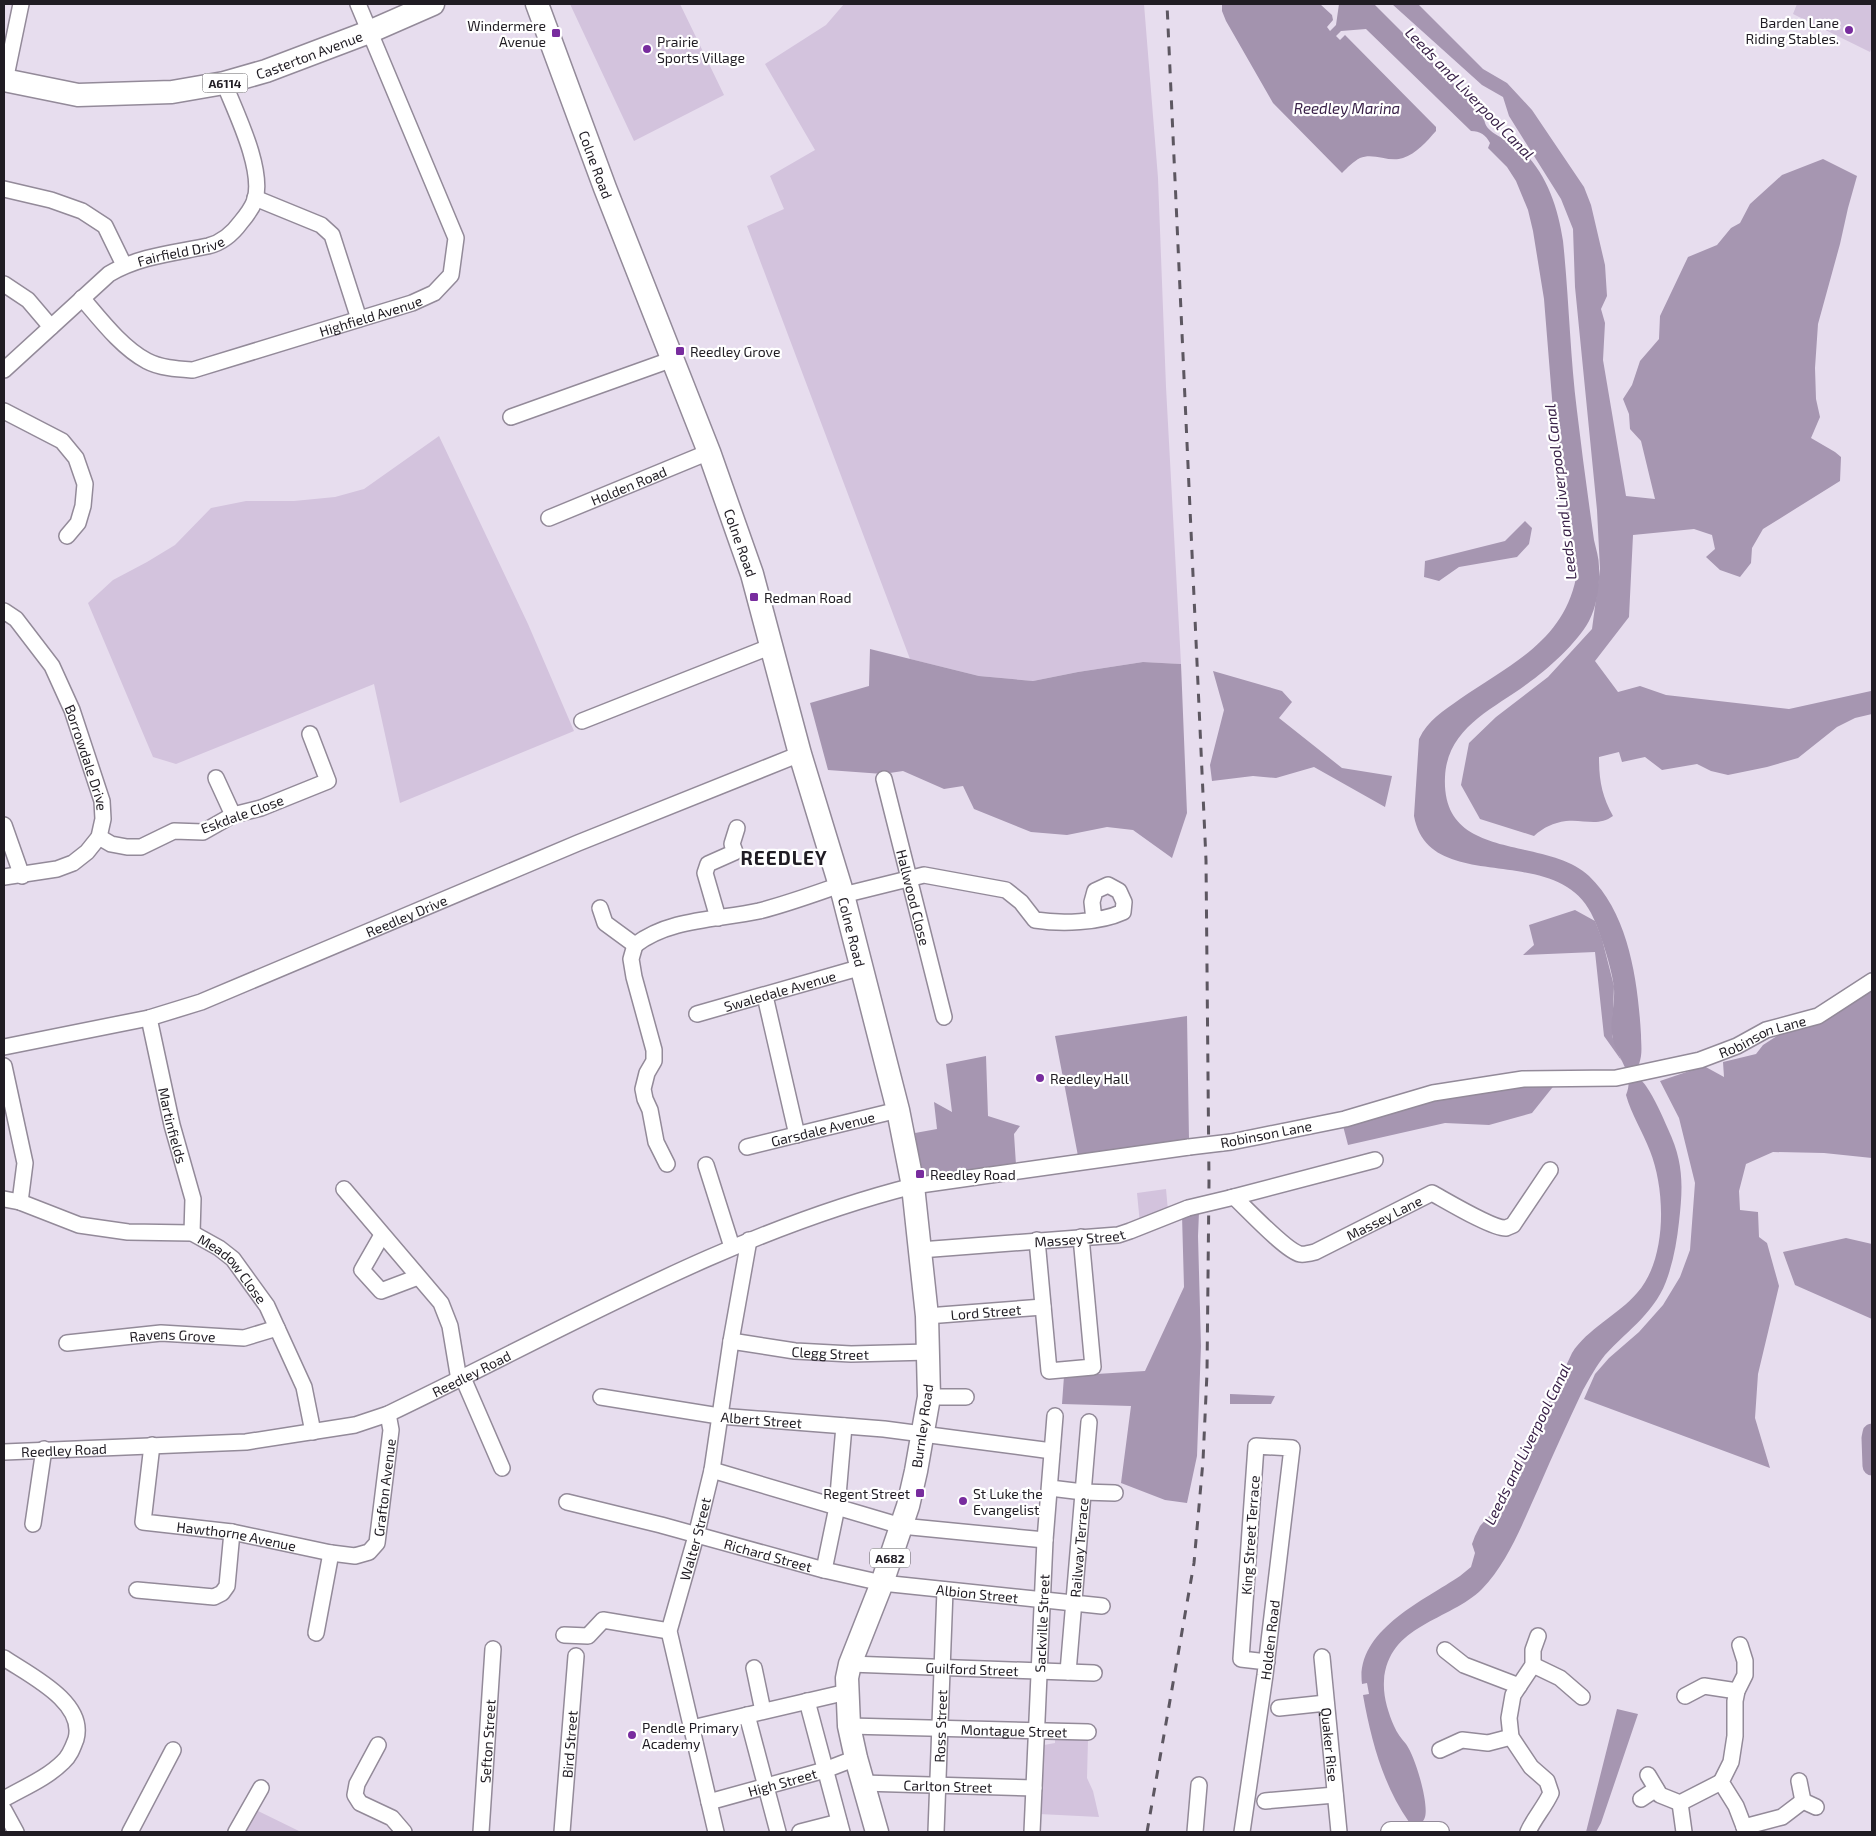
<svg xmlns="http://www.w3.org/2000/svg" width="1876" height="1836" viewBox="0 0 1876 1836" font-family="'Exo 2',sans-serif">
<rect width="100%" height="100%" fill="#e7ddee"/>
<path fill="#d3c3dd" d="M 570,4 L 680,4 L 724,95 L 634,141 Z
M 844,4 L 1144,4 L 1158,178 L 1166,387 L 1181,664 L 1143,662 L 1078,672 L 1033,681 L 979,676 L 910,659 L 747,226 L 784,209 L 770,176 L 815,150 L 765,64 L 826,25 Z
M 1797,4 L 1872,4 L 1872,47 L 1870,52 L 1793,14 Z
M 439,436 L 528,624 L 574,731 L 400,803 L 374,684 L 176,764 L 153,757 L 88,603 L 113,580 L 147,562 L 175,545 L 211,508 L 246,501 L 294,501 L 335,497 L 364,489 Z
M 1166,1189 L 1168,1211 L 1140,1224 L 1137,1193 Z
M 1055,1737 L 1088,1739 L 1087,1778 L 1093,1791 L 1099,1817 L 1039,1814 L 1044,1745 L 1055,1743 Z
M 254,1809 L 301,1832 L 241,1832 Z"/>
<path fill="#a696b1" d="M 1392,4 L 1418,4 L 1483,69 L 1507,83 L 1532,110 L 1584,187 L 1591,205 L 1605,265 L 1607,296 L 1601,309 L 1605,323 L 1603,360 L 1626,496 L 1655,499 L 1641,441 L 1630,429 L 1629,414 L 1623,399 L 1632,385 L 1640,361 L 1659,339 L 1660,316 L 1688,257 L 1717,245 L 1731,228 L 1740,223 L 1750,204 L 1782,175 L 1823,159 L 1857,176 L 1848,208 L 1840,244 L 1818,324 L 1815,368 L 1816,399 L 1820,417 L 1811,438 L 1835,452 L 1841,457 L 1840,481 L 1763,529 L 1752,548 L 1751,563 L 1740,577 L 1720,570 L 1706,557 L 1715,549 L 1712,535 L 1694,529 L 1633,535 L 1629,617 L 1595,661 L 1618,692 L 1640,686 L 1666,695 L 1789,709 L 1871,691 L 1872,714 L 1855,718 L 1837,727 L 1798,758 L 1767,767 L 1728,775 L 1711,771 L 1697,764 L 1662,770 L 1645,757 L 1622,762 L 1619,752 L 1599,757 C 1599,781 1602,796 1613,816 C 1598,827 1584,819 1566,821 C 1553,823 1544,827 1534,836 L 1480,819 L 1461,785 L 1469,743 L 1496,717 L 1548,677 L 1592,629 L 1600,569 L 1597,510 L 1575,287 L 1573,229 L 1561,199 L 1509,116 L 1503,97 L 1482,85 Z
M 1525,521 L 1532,528 L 1529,544 L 1517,557 L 1459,567 L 1439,581 L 1424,577 L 1425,561 L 1505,541 Z
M 870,649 L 979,676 L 1033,681 L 1078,672 L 1143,662 L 1181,664 L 1187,813 L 1172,858 L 1133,830 L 1107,827 L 1067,835 L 1031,832 L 974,809 L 963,786 L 944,789 L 903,771 L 883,774 L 828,770 L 810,703 L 869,686 Z
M 1213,671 L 1282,691 L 1292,702 L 1279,718 L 1342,768 L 1392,776 L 1385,807 L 1314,767 L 1276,778 L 1253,776 L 1212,781 L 1210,765 L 1224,710 Z
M 1575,910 L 1595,921 L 1602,939 L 1614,986 L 1612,1036 L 1621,1060 L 1604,1036 L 1595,952 L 1523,955 L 1534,945 L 1529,925 Z
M 1872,991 L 1872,1158 L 1824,1153 L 1773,1152 L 1746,1164 L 1739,1191 L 1740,1210 L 1758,1212 L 1759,1237 L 1767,1243 L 1779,1286 L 1758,1374 L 1755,1418 L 1770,1468 L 1584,1399 L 1595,1374 L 1609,1358 L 1639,1332 L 1663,1305 L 1680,1277 L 1690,1250 L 1695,1183 L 1679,1118 L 1660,1081 L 1704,1066 L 1724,1077 L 1723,1062 L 1756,1054 L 1763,1045 L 1791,1027 L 1857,994 Z
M 1187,1016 L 1189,1140 L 1078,1156 L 1055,1036 Z
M 986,1056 L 988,1116 L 1020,1126 L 1014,1134 L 1016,1165 L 922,1179 L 915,1133 L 937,1129 L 934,1102 L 952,1112 L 946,1064 Z
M 1556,1083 L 1532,1113 L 1489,1125 L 1445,1123 L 1348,1145 L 1342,1122 L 1484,1089 Z
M 1199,1212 L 1198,1236 L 1201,1346 L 1197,1456 L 1187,1503 L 1165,1500 L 1121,1483 L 1131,1406 L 1062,1404 L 1064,1376 L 1145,1371 L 1184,1287 L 1182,1215 Z
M 1846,1238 L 1872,1244 L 1872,1319 L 1795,1285 L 1783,1252 Z
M 1230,1394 L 1275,1396 L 1271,1404 L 1230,1404 Z
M 1617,1709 L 1638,1714 L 1601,1823 L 1596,1832 L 1586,1832 Z"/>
<path fill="#a393ae" d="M 1222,4 L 1320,4 L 1332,15 L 1333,20 L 1327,27 L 1330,31 L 1336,25 L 1339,4 L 1374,4 L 1482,112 C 1484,116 1484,120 1485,123 C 1489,135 1510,140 1519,148 C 1546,171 1558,207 1563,241 C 1569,298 1570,355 1577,411 C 1582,454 1588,497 1594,540 C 1596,549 1599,558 1599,567 C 1600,584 1597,606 1589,621 C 1577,643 1548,669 1527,684 C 1493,709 1447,728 1445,777 C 1441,864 1546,835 1589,876 C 1629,914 1638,982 1641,1035 C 1641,1041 1642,1049 1641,1056 C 1640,1063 1637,1067 1639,1075 C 1641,1082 1642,1080 1646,1086 C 1655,1099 1662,1115 1668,1129 C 1684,1163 1683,1186 1679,1222 C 1677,1240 1674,1258 1668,1276 C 1657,1311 1629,1329 1605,1355 C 1596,1366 1590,1378 1583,1390 C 1568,1422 1553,1454 1539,1487 C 1523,1522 1509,1561 1482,1589 C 1450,1621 1388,1624 1384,1681 C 1383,1696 1388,1712 1394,1726 C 1397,1733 1401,1738 1406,1744 C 1415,1756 1429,1803 1425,1817 C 1424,1820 1423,1821 1421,1823 L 1409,1822 C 1383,1785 1371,1740 1363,1695 L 1369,1694 L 1367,1683 L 1362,1684 C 1355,1631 1423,1601 1460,1576 L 1471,1567 L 1475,1553 L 1472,1544 L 1475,1536 L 1480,1526 L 1502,1502 L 1572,1353 C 1587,1329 1618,1315 1637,1293 C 1667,1260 1666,1191 1650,1151 C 1643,1132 1631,1114 1626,1095 C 1636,1071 1614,1057 1612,1034 C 1610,1019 1615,1004 1614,989 C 1613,971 1599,928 1591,913 C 1554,841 1429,897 1414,816 L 1419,739 C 1428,720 1443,711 1460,699 C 1509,665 1563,642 1576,578 L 1554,423 L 1544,299 L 1533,231 L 1528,210 L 1516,181 L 1507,167 L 1488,148 L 1490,143 C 1486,135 1480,131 1471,131 L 1366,29 L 1341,31 L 1336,36 L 1340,40 L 1345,35 L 1436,127 L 1436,131 C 1427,141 1416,154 1403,158 C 1389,163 1374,152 1360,158 C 1354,161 1347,168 1342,173 L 1273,103 L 1226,21 L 1222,11 Z"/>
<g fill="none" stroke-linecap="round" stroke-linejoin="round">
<path stroke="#a393ae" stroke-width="19" d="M 1872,1433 L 1871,1438 L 1872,1466"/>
<g stroke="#938a99" stroke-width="18">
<g id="minor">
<path d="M 5,81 L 21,4"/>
<path d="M 4,189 L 51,200 L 82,211 L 105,226 L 124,265"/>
<path d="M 255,198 L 321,225 L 332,235 L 359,319"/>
<path d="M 4,284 L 28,300 L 51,327"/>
<path id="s1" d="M 82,298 C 100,319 122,348 147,361 C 160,368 178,369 193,370 L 412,303 L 434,293 L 451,275 L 456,238 L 358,4"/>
<path id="s2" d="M 4,370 L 109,274 C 139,256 174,253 208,246 C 221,243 233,233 241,222 C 247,215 252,208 255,200 C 264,169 236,113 224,83"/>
<path d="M 4,411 L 62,441 L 76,458 L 85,484 L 83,506 L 78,523 L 67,536"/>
<path d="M 511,417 L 673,359"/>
<path id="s3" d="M 549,518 L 709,452"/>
<path id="s4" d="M 4,611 L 16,619 L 52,666 L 72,710 L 102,801 L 103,819 L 99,837 L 87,852 L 73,863 L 57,869 L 4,877"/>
<path d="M 582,721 L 772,646"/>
<path d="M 216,778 L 233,815"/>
<path id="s5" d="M 884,779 L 944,1017"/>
<path d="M 4,825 L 22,876"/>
<path d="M 99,837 L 111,844 L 127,847 L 141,847 L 174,831 L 203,832 L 233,815 L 261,808 L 328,781 L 310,734"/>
<path d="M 843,895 L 924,875 L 1006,890 L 1021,902 L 1035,920 C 1061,924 1099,923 1123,912 L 1124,902 L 1119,891 L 1108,885 L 1095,891 L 1092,902 L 1094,920"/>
<path d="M 600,908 L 605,923 L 635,945"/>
<path d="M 718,918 L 705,873 L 708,864 L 735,852 L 732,844 L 737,828"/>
<path d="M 635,945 L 631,959 L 634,977 L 654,1050 L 654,1061 L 647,1073 L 643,1089 L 645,1099 L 650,1110 L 656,1142 L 667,1164"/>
<path d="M 635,945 C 670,918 718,920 759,911 C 787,904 814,894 840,885"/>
<path d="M 765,996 L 797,1135"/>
<path id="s6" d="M 697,1014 L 862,967"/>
<path id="s7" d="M 149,1018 L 172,1125 L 193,1199 L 192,1233"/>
<path id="s8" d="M 4,1047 L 149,1018 L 201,1002 L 578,843 L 800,754"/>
<path d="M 4,1066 L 25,1163 L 20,1202"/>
<path id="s9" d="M 1231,1142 L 1345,1119 L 1433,1093 L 1523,1079 L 1616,1078 L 1700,1060 L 1737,1046 L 1766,1030 L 1818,1016 L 1872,981"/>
<path id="s10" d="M 747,1147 L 898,1110"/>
<path d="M 706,1165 L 732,1247"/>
<path d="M 344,1189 L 441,1303 L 450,1326 L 459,1380"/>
<path id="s11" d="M 1234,1197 C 1247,1209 1286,1251 1300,1254 C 1304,1255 1311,1253 1315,1252 L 1432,1193 C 1445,1200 1493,1229 1506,1228 C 1508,1227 1511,1226 1513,1225 L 1550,1170"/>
<path d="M 1230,1198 L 1375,1160"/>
<path id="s12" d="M 4,1199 L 20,1202 L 79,1225 L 128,1232 L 192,1233 L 219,1248 L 233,1259 L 267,1306 L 304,1387 L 313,1432"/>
<path d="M 382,1235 L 362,1270 L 381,1291 L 418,1277"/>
<path d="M 1037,1240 L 1049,1371 L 1093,1367 L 1081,1237"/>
<path id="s13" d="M 920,1250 L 1118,1235 L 1130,1231 L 1188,1208"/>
<path id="s14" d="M 927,1316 L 1043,1307"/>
<path id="s15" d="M 731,1341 L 795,1351 L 851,1354 L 929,1352"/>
<path id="s16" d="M 67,1343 L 161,1333 L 244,1338 L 277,1328"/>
<path d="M 463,1378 L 502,1468"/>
<path id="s17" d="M 601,1397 L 719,1416 L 884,1429 L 1052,1451"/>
<path d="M 929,1397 L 966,1397"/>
<path id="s18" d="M 152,1445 L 143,1522 L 232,1532 L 331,1553 L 355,1556 L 369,1552 L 377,1543 L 391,1430 L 388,1414"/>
<path id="s19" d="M 4,1452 L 246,1442 L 355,1425 L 388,1414 C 560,1332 727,1233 913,1186 L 1189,1147"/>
<path d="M 712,1470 L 901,1526 L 1045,1540"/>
<path d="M 1050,1488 L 1083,1492 L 1115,1493"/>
<path id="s20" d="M 567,1502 L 661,1525 L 824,1570 L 882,1583 L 1102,1606"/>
<path d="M 33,1524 L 44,1449"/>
<path d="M 824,1570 L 837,1507 L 844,1426"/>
<path d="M 137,1590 L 214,1597 L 222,1593 L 227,1586 L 232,1532"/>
<path d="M 316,1633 L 331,1553"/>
<path d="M 564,1635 L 588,1636 L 603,1620 L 669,1631"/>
<path d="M 1740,1645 L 1745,1661 L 1745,1675 L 1737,1691 L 1735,1701 L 1735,1736 L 1731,1762 L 1721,1782 L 1736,1806 L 1746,1832"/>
<path d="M 1445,1650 L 1464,1665 L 1519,1686"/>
<path id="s21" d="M 1322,1657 L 1339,1832"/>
<path d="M 4,1658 C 29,1675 86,1702 76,1739 C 73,1747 70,1756 63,1762 C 47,1778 23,1788 4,1799"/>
<path id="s22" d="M 850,1664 L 1094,1673"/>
<path d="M 1533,1665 L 1560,1678 L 1582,1697"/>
<path d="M 754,1668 L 763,1711"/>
<path id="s23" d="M 1068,1672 L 1089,1422"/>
<path d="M 1685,1696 L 1704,1686 L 1737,1691"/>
<path d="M 807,1701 L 842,1832"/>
<path d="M 1279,1708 L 1326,1703"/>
<path d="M 747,1715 L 778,1832"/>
<path id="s24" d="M 849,1726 L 1088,1732"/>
<path d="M 692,1728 L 847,1692"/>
<path d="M 378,1745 L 357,1784 L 355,1795 L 360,1803 L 392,1818 L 404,1832"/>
<path d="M 1440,1750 L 1462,1740 L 1488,1743 L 1511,1737"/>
<path d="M 1648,1775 L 1660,1795 L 1680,1803 L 1721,1782"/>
<path d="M 1799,1781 L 1803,1801"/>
<path id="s25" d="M 862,1783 L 1034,1788"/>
<path d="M 1641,1799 L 1656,1789"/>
<path d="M 1265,1801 L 1335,1795"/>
<path id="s26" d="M 709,1802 L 825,1770 L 856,1758"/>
<path d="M 1680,1803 L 1684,1832"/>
<path d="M 4,1810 L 16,1832"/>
<path d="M 1744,1827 L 1782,1817 L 1803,1801 L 1816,1807"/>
<path d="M 130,1832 L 173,1750"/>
<path d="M 236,1832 L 261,1788"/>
<path id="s27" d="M 481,1832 L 493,1649"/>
<path id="s28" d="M 562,1832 L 576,1656"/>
<path id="s29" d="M 716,1832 L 669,1631 L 696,1536 L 712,1470 L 731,1341 L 749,1240"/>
<path d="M 800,1832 L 839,1822"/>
<path id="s30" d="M 936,1832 L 945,1590"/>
<path id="s31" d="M 1032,1832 L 1045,1540 L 1055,1416"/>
<path d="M 1195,1832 L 1199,1785"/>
<path id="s32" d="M 1242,1832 L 1265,1675 L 1292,1448 L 1256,1446 L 1241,1659 L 1267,1662"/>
<path d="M 1528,1832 C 1534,1818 1544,1808 1551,1793 L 1547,1781 L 1531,1767 L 1511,1737 L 1509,1718 L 1513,1695 L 1533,1665 L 1533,1650 L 1538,1636"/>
</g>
</g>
<g stroke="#938a99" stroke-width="22">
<path id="major" d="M 1391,1832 L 1439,1832"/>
</g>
<g stroke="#938a99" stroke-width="25">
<g id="highway">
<path id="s33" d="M 537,4 L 605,188 L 709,452 L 752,574 L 800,754 L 843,895 L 898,1110 L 913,1186 L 927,1316 L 929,1397 L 916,1471 L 908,1506 L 882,1583 L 850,1664 L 847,1678 L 849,1726 L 856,1758 L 877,1832"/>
<path id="s34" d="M 4,80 L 78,95 L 172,92 L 224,83 L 266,71 L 369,32 L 433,4"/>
</g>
</g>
<use href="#minor" stroke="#fff" stroke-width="15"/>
<use href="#major" stroke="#fff" stroke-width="20"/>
<use href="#highway" stroke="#fff" stroke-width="22"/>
<path stroke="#5d5761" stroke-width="3" stroke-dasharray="9 9" stroke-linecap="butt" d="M 1147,1832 L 1194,1563 L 1203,1461 L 1207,1373 L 1209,1182 L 1206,860 L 1167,4"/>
<g stroke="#938a99" stroke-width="18" stroke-linecap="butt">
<path id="minor-bridge" d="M 1189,1147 L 1231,1142
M 1188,1208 L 1230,1198"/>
</g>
<use href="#minor-bridge" stroke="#fff" stroke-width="15"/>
</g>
<g fill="#782c9e" stroke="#fff" stroke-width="2">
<circle cx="1849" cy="30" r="5"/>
<rect x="551" y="28" width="10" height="10" rx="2.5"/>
<circle cx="647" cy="49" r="5"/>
<rect x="675" y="346" width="10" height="10" rx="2.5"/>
<rect x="749" y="592" width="10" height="10" rx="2.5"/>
<circle cx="1040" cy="1078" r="5"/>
<rect x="915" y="1169" width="10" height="10" rx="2.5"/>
<rect x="915" y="1488" width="10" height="10" rx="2.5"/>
<circle cx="963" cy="1501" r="5"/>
<circle cx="632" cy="1735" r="5"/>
</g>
<g text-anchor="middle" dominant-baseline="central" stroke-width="4.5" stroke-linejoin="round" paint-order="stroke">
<g fill="#fff" stroke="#636065" stroke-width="1">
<rect x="202.5" y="73.5" width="45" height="19" rx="4"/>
<rect x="870" y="1548.5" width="40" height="19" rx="4"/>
</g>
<g font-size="12" font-weight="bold" fill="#201c23">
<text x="225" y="83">A6114</text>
<text x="890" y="1558">A682</text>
</g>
<g font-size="14" fill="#201c23" stroke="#fff" text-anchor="start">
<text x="1839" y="22" text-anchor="end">Barden Lane<tspan x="1839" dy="16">Riding Stables.</tspan></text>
<text x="546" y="25" text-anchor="end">Windermere<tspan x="546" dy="16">Avenue</tspan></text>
<text x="657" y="41">Prairie<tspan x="657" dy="16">Sports Village</tspan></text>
<text x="690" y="351">Reedley Grove</text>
<text x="764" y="597">Redman Road</text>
<text x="1050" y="1078">Reedley Hall</text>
<text x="930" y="1174">Reedley Road</text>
<text x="910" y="1493" text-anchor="end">Regent Street</text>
<text x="973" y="1493">St Luke the<tspan x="973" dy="16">Evangelist</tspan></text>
<text x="642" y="1727">Pendle Primary<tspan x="642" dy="16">Academy</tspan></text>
</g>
<g font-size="14" fill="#201c23" stroke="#fff">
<text stroke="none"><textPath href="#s34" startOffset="312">Casterton Avenue</textPath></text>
<text stroke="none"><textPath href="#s33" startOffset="171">Colne Road</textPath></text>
<text stroke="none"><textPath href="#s2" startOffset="218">Fairfield Drive</textPath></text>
<text stroke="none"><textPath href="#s1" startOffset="324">Highfield Avenue</textPath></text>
<text stroke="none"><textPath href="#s3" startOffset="86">Holden Road</textPath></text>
<text stroke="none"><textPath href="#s33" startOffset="576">Colne Road</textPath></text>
<text stroke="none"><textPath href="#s4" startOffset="172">Borrowdale Drive</textPath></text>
<text transform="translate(242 814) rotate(-20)">Eskdale Close</text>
<text stroke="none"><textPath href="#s5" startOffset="122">Hallwood Close</textPath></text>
<text stroke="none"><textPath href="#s8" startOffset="425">Reedley Drive</textPath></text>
<text stroke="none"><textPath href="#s33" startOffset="981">Colne Road</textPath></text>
<text stroke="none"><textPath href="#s6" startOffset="86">Swaledale Avenue</textPath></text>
<text stroke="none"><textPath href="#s9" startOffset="545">Robinson Lane</textPath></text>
<text stroke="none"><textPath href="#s7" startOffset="110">Martinfields</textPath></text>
<text stroke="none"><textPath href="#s10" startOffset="78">Garsdale Avenue</textPath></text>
<text transform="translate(1266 1134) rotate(-11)">Robinson Lane</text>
<text stroke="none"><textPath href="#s11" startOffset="180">Massey Lane</textPath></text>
<text stroke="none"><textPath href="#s13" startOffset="160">Massey Street</textPath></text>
<text stroke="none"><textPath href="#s12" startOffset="248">Meadow Close</textPath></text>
<text stroke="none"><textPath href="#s14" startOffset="59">Lord Street</textPath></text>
<text stroke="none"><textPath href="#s16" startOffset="106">Ravens Grove</textPath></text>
<text stroke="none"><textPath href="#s15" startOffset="100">Clegg Street</textPath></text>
<text stroke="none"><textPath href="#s19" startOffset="480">Reedley Road</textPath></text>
<text stroke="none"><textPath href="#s17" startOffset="162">Albert Street</textPath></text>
<text transform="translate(922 1426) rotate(-82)">Burnley Road</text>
<text stroke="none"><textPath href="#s19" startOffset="60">Reedley Road</textPath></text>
<text stroke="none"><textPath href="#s18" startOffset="375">Grafton Avenue</textPath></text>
<text transform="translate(1250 1535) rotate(-86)">King Street Terrace</text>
<text stroke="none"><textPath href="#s18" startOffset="172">Hawthorne Avenue</textPath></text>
<text stroke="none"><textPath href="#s29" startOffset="302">Walter Street</textPath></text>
<text stroke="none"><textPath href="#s23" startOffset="125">Railway Terrace</textPath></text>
<text stroke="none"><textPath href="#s20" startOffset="208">Richard Street</textPath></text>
<text stroke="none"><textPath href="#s20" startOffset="421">Albion Street</textPath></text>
<text stroke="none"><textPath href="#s31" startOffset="209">Sackville Street</textPath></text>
<text stroke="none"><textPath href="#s32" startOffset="194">Holden Road</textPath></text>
<text stroke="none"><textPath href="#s22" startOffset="122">Guilford Street</textPath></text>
<text stroke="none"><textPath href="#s30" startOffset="106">Ross Street</textPath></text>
<text stroke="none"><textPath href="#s24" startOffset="165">Montague Street</textPath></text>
<text stroke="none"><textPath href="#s27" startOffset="91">Sefton Street</textPath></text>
<text stroke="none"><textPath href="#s28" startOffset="88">Bird Street</textPath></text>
<text stroke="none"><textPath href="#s21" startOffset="88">Quaker Rise</textPath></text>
<text stroke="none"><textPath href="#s26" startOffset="76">High Street</textPath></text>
<text stroke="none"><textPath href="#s25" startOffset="86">Carlton Street</textPath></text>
</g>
<g font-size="15" font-style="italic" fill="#3a2249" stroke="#fff">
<text transform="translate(1470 93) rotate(46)">Leeds and Liverpool Canal</text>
<text x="1347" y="108">Reedley Marina</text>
<text transform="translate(1560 492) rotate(-97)">Leeds and Liverpool Canal</text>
<text transform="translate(1527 1444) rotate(-64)">Leeds and Liverpool Canal</text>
</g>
<g font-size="19" font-weight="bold" letter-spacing="1" fill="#201c23" stroke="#fff">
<text x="784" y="857">REEDLEY</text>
</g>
</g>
<rect width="1876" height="1836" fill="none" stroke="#201c23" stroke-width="10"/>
</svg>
